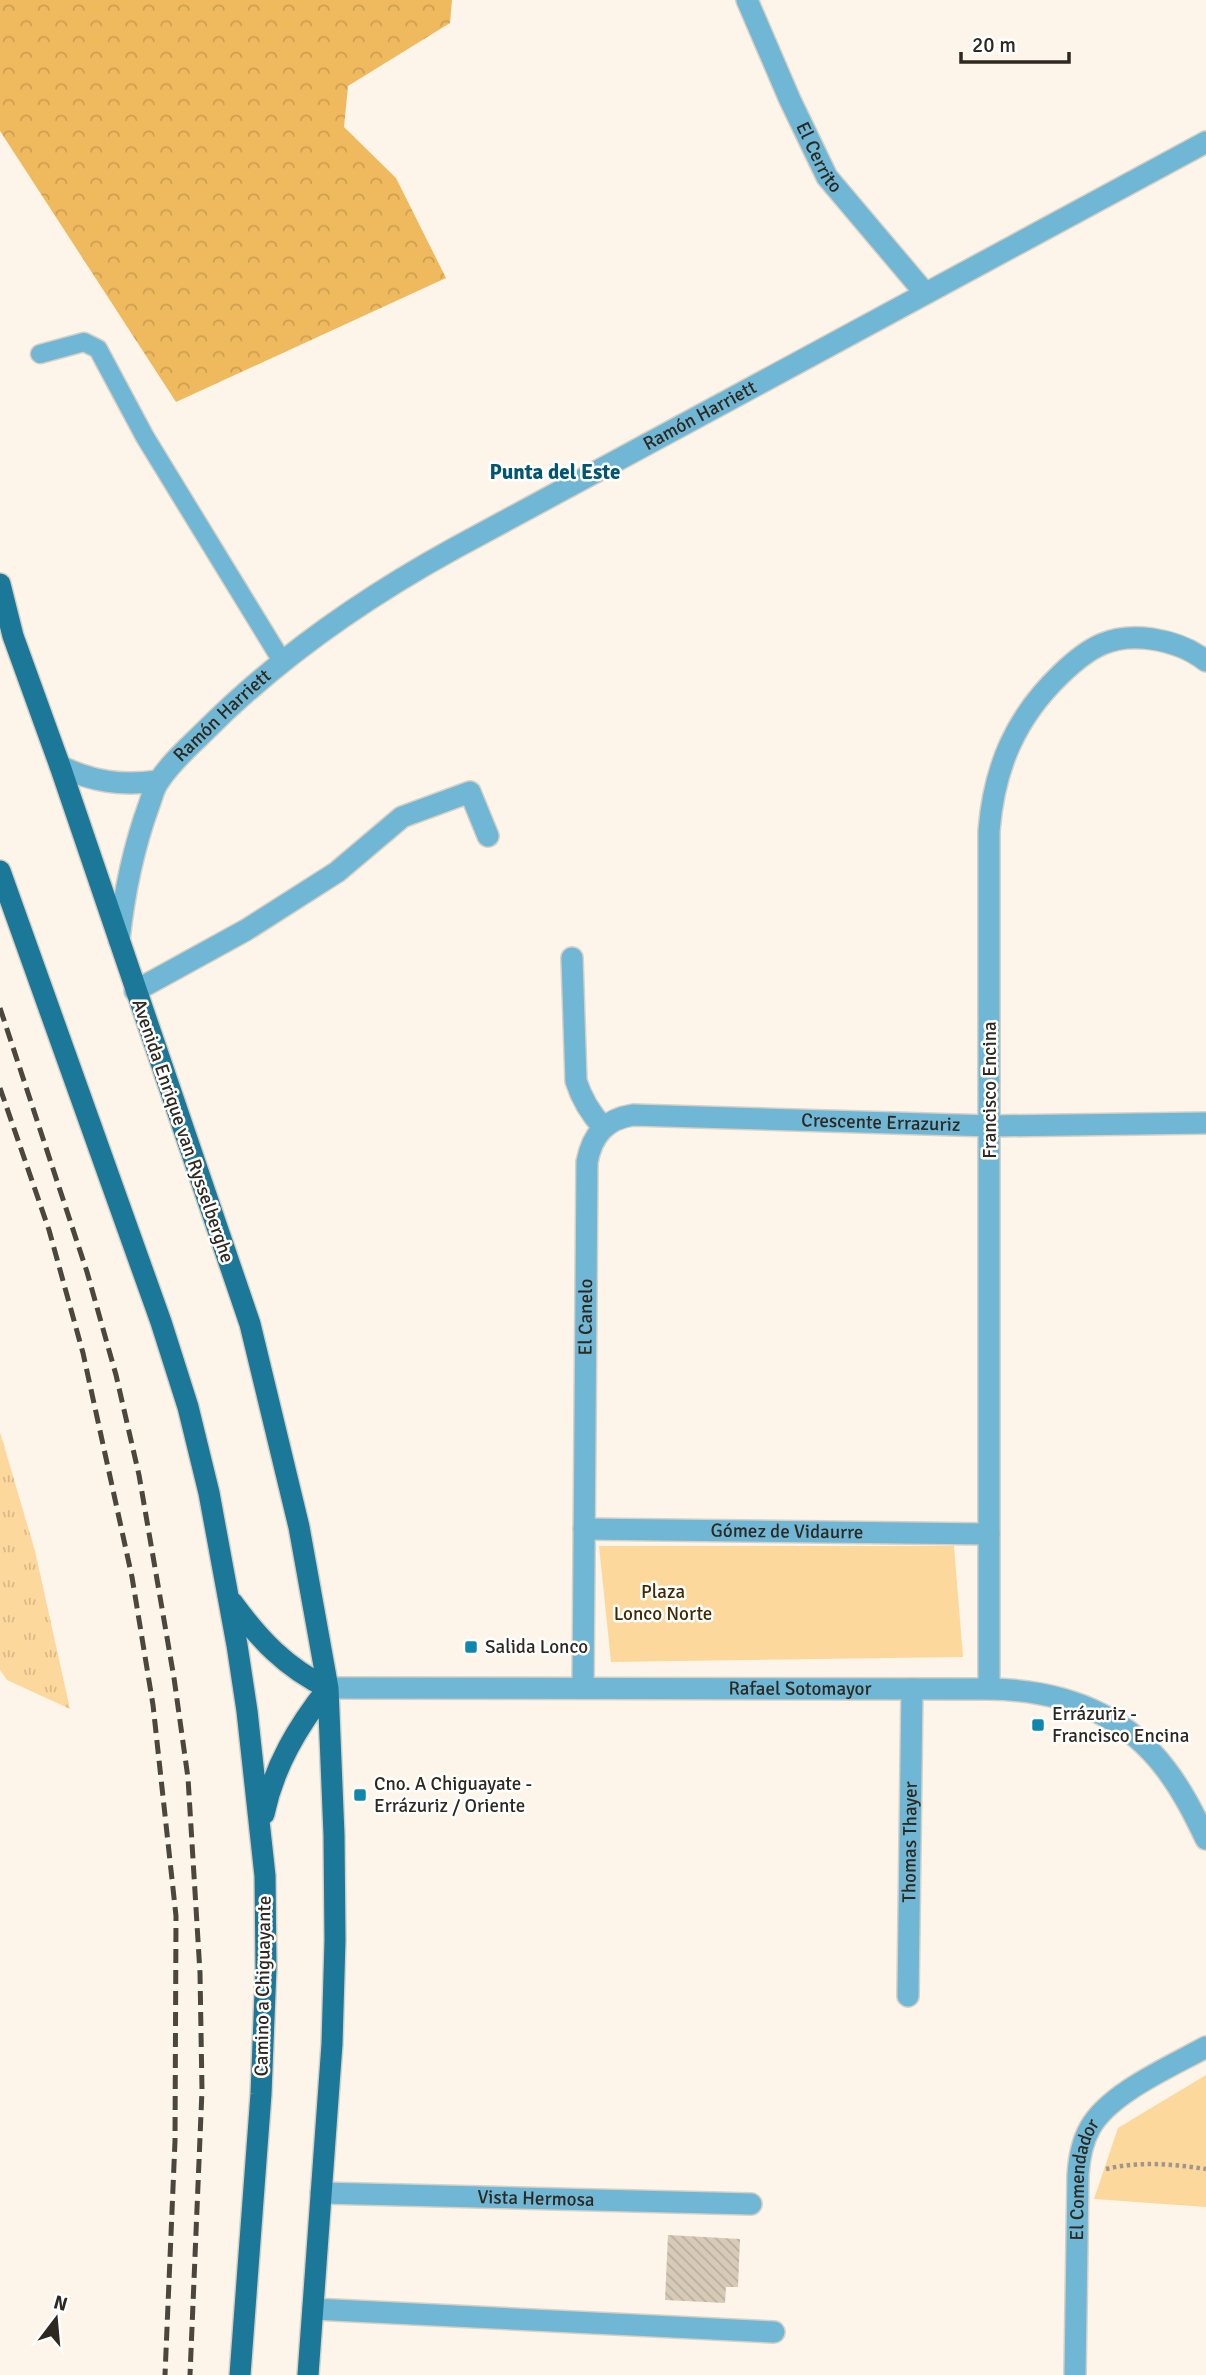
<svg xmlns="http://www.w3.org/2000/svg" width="1206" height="2375" viewBox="0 0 1206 2375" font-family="Signika,sans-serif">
<defs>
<pattern id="grass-tufts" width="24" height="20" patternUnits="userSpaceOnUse" patternTransform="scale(1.75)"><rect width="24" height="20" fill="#fdd89d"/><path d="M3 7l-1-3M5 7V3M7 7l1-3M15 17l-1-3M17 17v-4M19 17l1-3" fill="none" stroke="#d9b987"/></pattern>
<pattern id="forest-crowns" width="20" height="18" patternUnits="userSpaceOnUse" patternTransform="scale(1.75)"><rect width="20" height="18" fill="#efb95e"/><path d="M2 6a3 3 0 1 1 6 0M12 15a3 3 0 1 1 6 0" fill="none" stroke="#cd9f51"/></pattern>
<pattern id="building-back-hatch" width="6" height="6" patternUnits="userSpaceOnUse" patternTransform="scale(1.75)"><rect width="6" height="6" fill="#d7cbb8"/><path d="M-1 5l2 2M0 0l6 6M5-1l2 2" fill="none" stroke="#b9ae9e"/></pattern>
</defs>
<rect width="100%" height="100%" fill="#fdf5e9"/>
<path fill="url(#grass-tufts)" d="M 0,1432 L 35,1551 L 70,1709 L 7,1680 L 0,1670 Z"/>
<path fill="url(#forest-crowns)" d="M 0,0 L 452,0 L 450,23 L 348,86 L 344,127 L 396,178 L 446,278 L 176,402 L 0,131 Z"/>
<path fill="#fdd89d" d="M 599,1546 L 954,1546 L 963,1657 L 611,1662 Z
M 1206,2075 L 1206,2207 L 1094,2199 L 1118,2128 Z"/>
<path fill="url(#building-back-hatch)" d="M 668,2235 L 740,2239 L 738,2287 L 726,2287 L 725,2303 L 665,2300 Z"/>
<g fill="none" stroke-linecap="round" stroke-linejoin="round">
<g stroke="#d8d0c5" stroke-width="21">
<path id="lane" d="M 40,354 L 84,342 L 98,349 L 145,437 L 282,661"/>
</g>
<g stroke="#d8d0c5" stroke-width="24">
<g id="street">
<path id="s1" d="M 747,0 L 790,100 L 827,177 L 925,293"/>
<path d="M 60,766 C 93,782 122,786 158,781"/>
<path id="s2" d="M 119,940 C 124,894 133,849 149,805 C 152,797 154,787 159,781 C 171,762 190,746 206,730 C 280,656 364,598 455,548 L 1206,142"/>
<path d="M 572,958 L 576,1081 C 582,1100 590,1113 603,1127"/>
<path d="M 135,991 L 246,930 L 337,872 L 402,817 L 470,792 L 488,836"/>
<path id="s3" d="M 584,1529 L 989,1534"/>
<path id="s4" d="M 328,1688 L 989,1689 C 1058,1690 1122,1711 1165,1768 C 1182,1790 1194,1814 1206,1839"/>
<path id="s5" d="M 583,1688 L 587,1162 C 592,1135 606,1119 633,1115 L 991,1126 L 1206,1123"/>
<path d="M 989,1689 L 989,831 C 994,768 1015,718 1061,674 C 1089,647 1112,633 1152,639 C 1171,642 1191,649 1206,661"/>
<path id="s6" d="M 908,1996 L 912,1689"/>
<path id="s7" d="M 321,2193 L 751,2204"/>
<path d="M 313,2309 L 774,2332"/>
<path id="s8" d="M 1075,2375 L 1078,2175 C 1079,2159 1082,2142 1090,2128 C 1109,2093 1172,2066 1206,2047"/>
</g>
</g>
<g stroke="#d8d0c5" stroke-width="24">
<path id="primary" d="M 0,584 L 13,636 L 60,766 L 250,1324 L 299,1527 L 328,1688 L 334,1835 L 335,1940 L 332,2044 L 308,2375
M 0,871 L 161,1322 L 188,1407 L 209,1493 L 237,1645 L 247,1711 L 265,1876 L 266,1968 L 261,2094 L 240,2375
M 232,1602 C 259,1639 286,1668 328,1688
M 264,1814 C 274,1766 298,1726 328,1688"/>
</g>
<path stroke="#9e978d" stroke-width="4.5" stroke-dasharray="3.5 3.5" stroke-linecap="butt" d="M 1106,2169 C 1139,2161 1172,2164 1206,2169"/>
<use href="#lane" stroke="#6fb7d4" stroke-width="18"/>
<use href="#street" stroke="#6fb7d4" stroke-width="21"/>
<use href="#primary" stroke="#1b7898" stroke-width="21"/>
<path stroke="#4b463e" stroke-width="5" stroke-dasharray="14 7" stroke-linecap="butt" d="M 0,1008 L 87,1272 L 116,1375 L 139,1475 L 174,1678 L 188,1778 L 200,1973 L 202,2090 L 190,2375
M 0,1088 L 49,1230 L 83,1353 L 132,1577 L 153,1705 L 176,1916 L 175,2141 L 165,2375"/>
</g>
<g fill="#0f86ab" stroke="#fff" stroke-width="2.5">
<rect x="464" y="1640" width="14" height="14" rx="3.5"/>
<rect x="1031" y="1718" width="14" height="14" rx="3.5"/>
<rect x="353" y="1788" width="14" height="14" rx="3.5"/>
</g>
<g text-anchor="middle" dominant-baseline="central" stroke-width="5" stroke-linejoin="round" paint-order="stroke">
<g font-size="19" fill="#2d2921" stroke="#fff">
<text stroke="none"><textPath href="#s1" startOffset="173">El Cerrito</textPath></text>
<text stroke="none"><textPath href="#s2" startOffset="822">Ramón Harriett</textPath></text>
<text stroke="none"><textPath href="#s2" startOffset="256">Ramón Harriett</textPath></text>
<text transform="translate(990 1090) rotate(-90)">Francisco Encina</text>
<text stroke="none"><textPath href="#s5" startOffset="845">Crescente Errazuriz</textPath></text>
<text transform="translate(183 1131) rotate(71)">Avenida Enrique van Rysselberghe</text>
<text stroke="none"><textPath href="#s5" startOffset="371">El Canelo</textPath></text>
<text stroke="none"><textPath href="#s3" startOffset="203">Gómez de Vidaurre</textPath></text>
<text stroke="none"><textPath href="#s4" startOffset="472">Rafael Sotomayor</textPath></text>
<text stroke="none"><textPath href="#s6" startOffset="154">Thomas Thayer</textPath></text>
<text transform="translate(263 1986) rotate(-89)">Camino a Chiguayante</text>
<text stroke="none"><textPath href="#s8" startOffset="196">El Comendador</textPath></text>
<text stroke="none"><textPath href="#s7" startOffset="215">Vista Hermosa</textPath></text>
</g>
<g font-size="19" fill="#402a01" stroke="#fff">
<text x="663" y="1592">Plaza<tspan x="663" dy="22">Lonco Norte</tspan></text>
</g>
<g font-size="19" fill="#2d2921" stroke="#fff" text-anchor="start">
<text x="485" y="1647">Salida Lonco</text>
<text x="1052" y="1714">Errázuriz -<tspan x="1052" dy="22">Francisco Encina</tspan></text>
<text x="374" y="1784">Cno. A Chiguayate -<tspan x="374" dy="22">Errázuriz / Oriente</tspan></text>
</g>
<g font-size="21" font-weight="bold" fill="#02566f" stroke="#fff">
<text x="555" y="472">Punta del Este</text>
</g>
</g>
<g transform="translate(56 2319) rotate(16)" stroke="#ffffff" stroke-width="5" paint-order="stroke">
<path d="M0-5L12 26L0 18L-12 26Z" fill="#2d2921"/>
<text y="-10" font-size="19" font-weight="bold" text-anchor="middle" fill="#2d2921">N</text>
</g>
<path d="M961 52v10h108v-10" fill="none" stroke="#2d2921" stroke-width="3.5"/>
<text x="972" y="52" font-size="21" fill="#2d2921" stroke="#ffffff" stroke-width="5" paint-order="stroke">20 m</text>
</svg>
